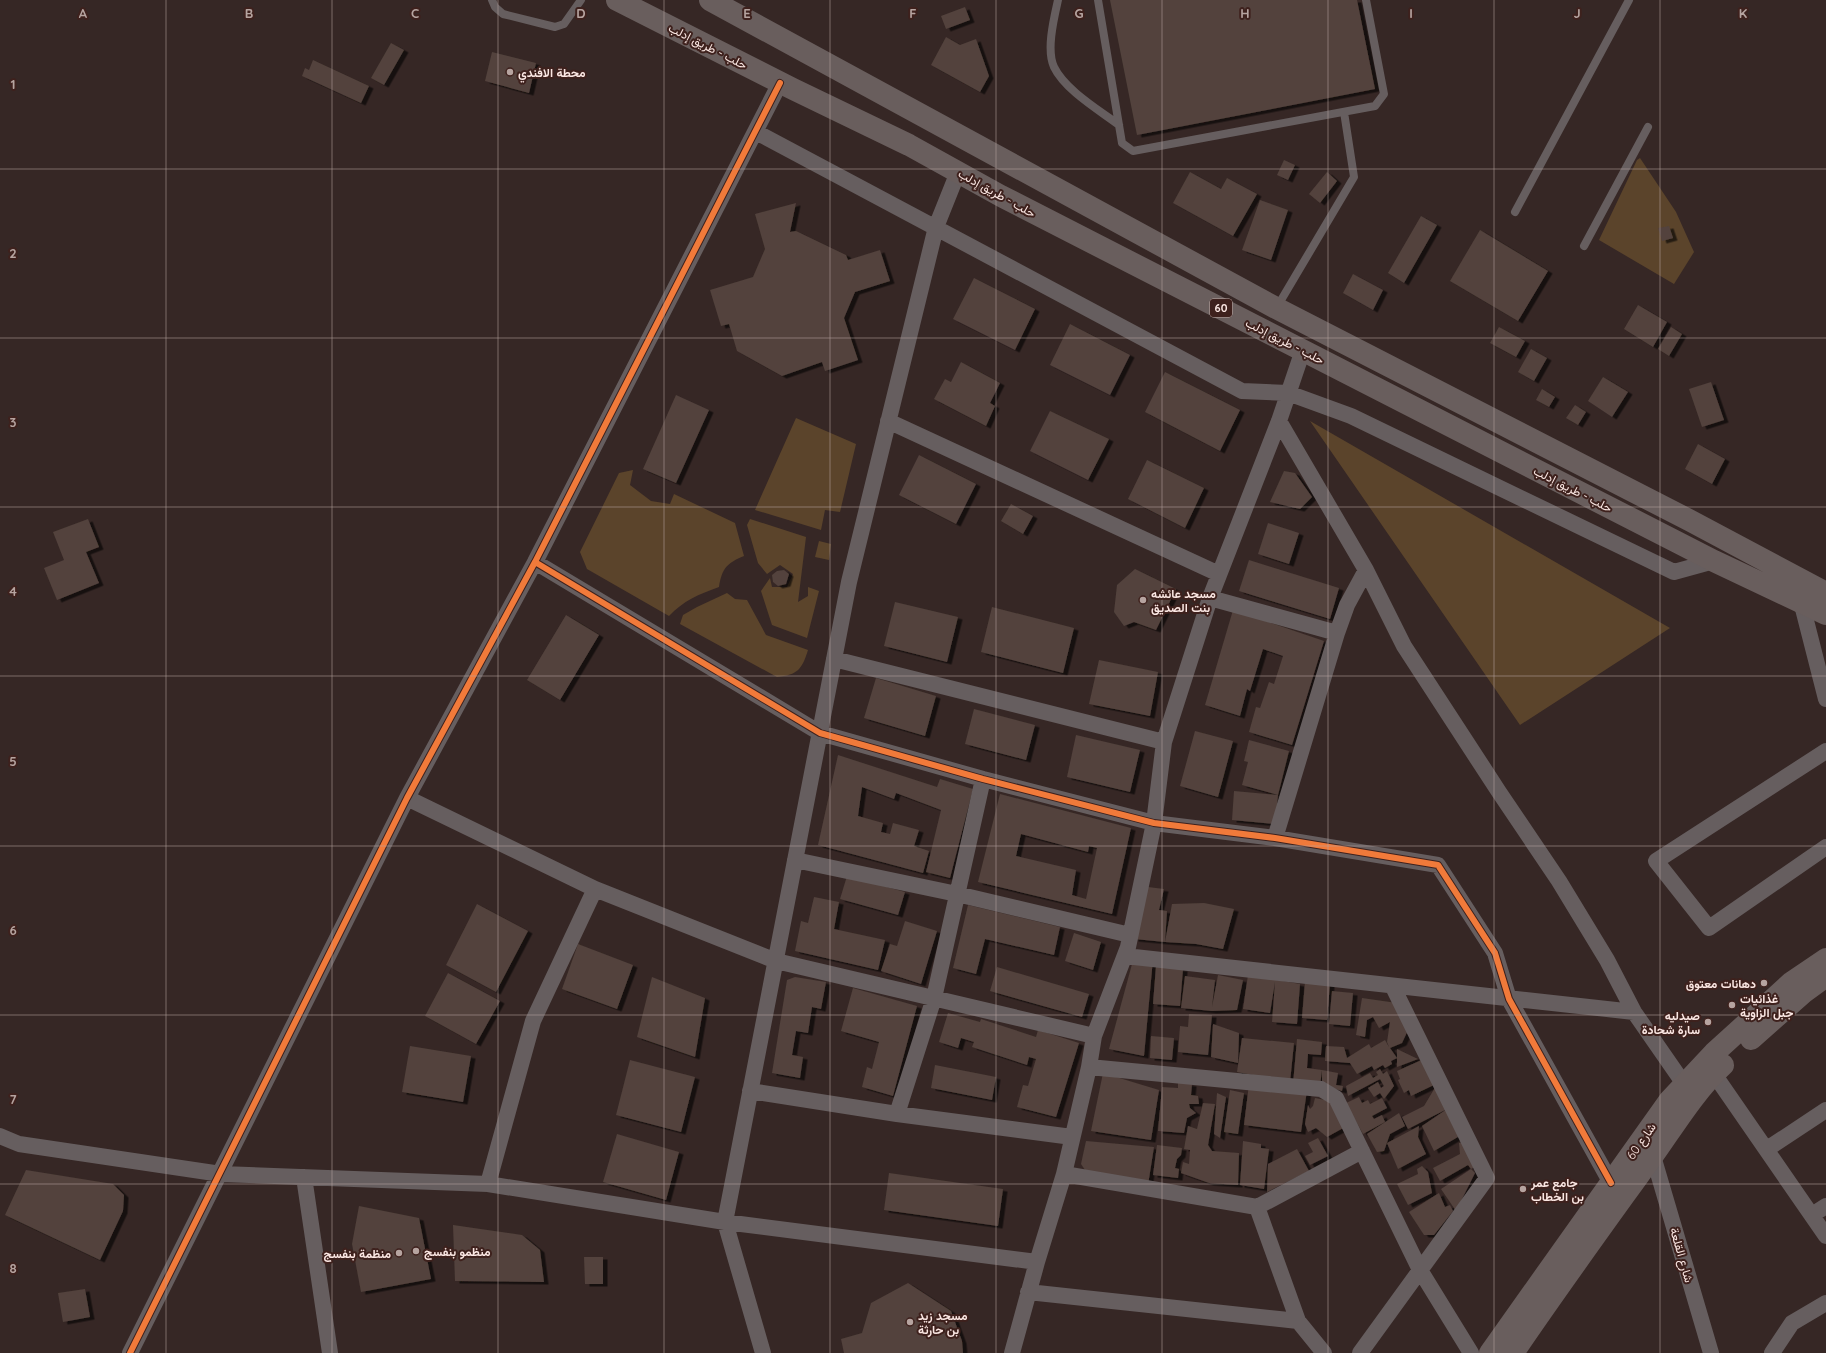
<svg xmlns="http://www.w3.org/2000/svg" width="1826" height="1353" viewBox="0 0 1826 1353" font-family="Quicksand,Vazirmatn,sans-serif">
<defs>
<filter id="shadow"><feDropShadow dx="4.5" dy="2.5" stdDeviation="0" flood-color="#0009"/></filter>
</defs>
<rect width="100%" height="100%" fill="#362725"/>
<path fill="#5b442b" d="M 1640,158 L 1676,212 L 1694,252 L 1674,284 L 1599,240 L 1637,160 Z
M 796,418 L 856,444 L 840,512 L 825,510 L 821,530 L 755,510 Z
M 1310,421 L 1670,628 L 1520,725 Z
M 633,470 L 630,485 L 651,501 L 670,504 L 674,494 L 735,523 L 744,556 C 727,563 722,568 719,587 C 699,594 683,601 669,616 L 587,569 L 580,552 L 619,473 Z
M 750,519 L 806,537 L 798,602 L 808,596 L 808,587 L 819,591 L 807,638 L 772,625 L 761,591 L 770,578 L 772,587 L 787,587 L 793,574 L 780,565 L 767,574 L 758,563 L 747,525 Z
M 819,541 L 831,544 L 829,560 L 815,557 Z
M 727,593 L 735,599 L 747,600 L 766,635 L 808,650 C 802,669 798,675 777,677 L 680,624 L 683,615 L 697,607 Z"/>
<path fill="#52423c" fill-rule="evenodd" filter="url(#shadow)" d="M 1110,0 L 1357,0 L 1375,89 L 1137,135 Z
M 965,7 L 970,20 L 946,29 L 941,16 Z
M 946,37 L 960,45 L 976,39 L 989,76 L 980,92 L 931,65 Z
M 391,43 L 404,50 L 384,85 L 371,78 Z
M 492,52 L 536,63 L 529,93 L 485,81 Z
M 313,60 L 369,86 L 361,103 L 302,76 L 305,68 L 309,70 Z
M 1284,160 L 1295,165 L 1288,180 L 1277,175 Z
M 1190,172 L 1221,189 L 1227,178 L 1257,194 L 1233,236 L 1173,203 Z
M 1327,172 L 1337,181 L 1320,203 L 1309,194 Z
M 1260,200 L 1288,210 L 1271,260 L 1242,250 Z
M 796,203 L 790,232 L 796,231 L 846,255 L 848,260 L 880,250 L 890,281 L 855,292 L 844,318 L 858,360 L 825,371 L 822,362 L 782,376 L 737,351 L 729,324 L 721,326 L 710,290 L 753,277 L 765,249 L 755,214 Z
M 1421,216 L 1437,225 L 1404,283 L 1388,273 Z
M 1669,226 L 1673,238 L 1662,241 L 1658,228 Z
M 1480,230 L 1548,271 L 1518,321 L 1450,281 Z
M 1353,274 L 1383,290 L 1373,310 L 1343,293 Z
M 974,278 L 1035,309 L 1015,350 L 953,319 Z
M 1638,305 L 1667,322 L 1653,347 L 1624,329 Z
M 1070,324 L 1130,355 L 1110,395 L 1050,365 Z
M 1499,327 L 1525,341 L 1516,357 L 1490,343 Z
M 1671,327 L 1682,334 L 1669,356 L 1658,349 Z
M 1531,349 L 1547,358 L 1534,381 L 1518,372 Z
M 961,362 L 1000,383 L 990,403 L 995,406 L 986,426 L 934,399 L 945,379 L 951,382 Z
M 1165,372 L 1240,410 L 1220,451 L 1145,412 Z
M 1603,377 L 1628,392 L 1612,417 L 1588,401 Z
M 1711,382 L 1724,420 L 1702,427 L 1689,389 Z
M 1542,389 L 1555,397 L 1549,407 L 1536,400 Z
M 676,395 L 709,410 L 676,483 L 643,469 Z
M 1575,405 L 1586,412 L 1578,425 L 1566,418 Z
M 1050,411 L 1109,439 L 1088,480 L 1030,451 Z
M 1698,444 L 1725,459 L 1712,484 L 1685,469 Z
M 919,455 L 976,484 L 956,524 L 899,495 Z
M 1147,460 L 1204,488 L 1185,528 L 1128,499 Z
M 1284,471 L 1295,473 L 1312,497 L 1300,509 L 1270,502 Z
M 1011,504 L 1033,516 L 1023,534 L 1001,521 Z
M 88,519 L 99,547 L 86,552 L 99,583 L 57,600 L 44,568 L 64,560 L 53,532 Z
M 1268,523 L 1299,533 L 1289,564 L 1258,554 Z
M 1249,560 L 1339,588 L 1330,619 L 1239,591 Z
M 1135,569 L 1176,589 L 1156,630 L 1134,622 L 1124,626 L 1114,612 L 1117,585 Z
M 784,570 L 789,574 L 786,584 L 778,586 L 773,582 L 772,575 L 777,571 Z
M 895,602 L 958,617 L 947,662 L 884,646 Z
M 992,607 L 1074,628 L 1063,673 L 981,652 Z
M 1233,610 L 1324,641 L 1292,745 L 1249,732 L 1256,707 L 1260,708 L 1269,682 L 1274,684 L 1283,656 L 1263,649 L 1250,691 L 1247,689 L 1240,716 L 1205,705 Z
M 566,615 L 599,635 L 560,700 L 527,680 Z
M 1099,660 L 1158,672 L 1150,716 L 1089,704 Z
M 876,678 L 936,696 L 925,736 L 864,718 Z
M 974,709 L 1035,725 L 1026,760 L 965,744 Z
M 1195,731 L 1233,741 L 1218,797 L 1180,786 Z
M 1076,735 L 1140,750 L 1130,792 L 1067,777 Z
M 1249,740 L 1289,751 L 1278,795 L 1242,785 L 1248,762 L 1244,761 Z
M 838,755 L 937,787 L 940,779 L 973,789 L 950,878 L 926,872 L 941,810 L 896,793 L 894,799 L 862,787 L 858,816 L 883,823 L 881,832 L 890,834 L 893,823 L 919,830 L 914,846 L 929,851 L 923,873 L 818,845 Z
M 1234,791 L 1278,795 L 1275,824 L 1232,820 Z
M 1000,794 L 1131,828 L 1112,914 L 978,882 ZM 1021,834 L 1088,852 L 1089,846 L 1097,848 L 1086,899 L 1072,895 L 1076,870 L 1016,856 Z
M 847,876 L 905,892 L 898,915 L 840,899 Z
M 1140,886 L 1164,889 L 1159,910 L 1167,911 L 1165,942 L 1134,939 Z
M 814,897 L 839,902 L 834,929 L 885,940 L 878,970 L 795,951 L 801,921 L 808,923 Z
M 1204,903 L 1234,909 L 1223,949 L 1196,944 L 1165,942 L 1172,904 Z
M 477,904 L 528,931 L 496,992 L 446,965 Z
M 968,905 L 1060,927 L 1054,955 L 985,939 L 976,974 L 953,968 Z
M 905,921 L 937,931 L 921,984 L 881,971 L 890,944 L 897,946 Z
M 1074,933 L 1101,942 L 1093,970 L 1065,961 Z
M 578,944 L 633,965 L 617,1009 L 562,989 Z
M 1153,959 L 1144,1056 L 1109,1049 L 1132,964 Z
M 1156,966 L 1183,969 L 1180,1006 L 1153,1004 Z
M 997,967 L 1089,994 L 1082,1017 L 990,991 Z
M 448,973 L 500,1001 L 476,1044 L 425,1016 Z
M 1218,975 L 1243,980 L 1237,1010 L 1212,1011 L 1181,1008 L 1185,976 L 1215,980 L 1212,1007 Z
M 1248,975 L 1300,984 L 1297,1024 L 1272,1022 L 1275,982 L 1270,1013 L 1243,1009 Z
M 652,977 L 705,998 L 695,1057 L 637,1037 Z
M 795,977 L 826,982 L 821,1009 L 812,1007 L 808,1033 L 796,1031 L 792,1055 L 803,1057 L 800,1078 L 772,1073 L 787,980 Z
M 1305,982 L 1330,984 L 1327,1020 L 1302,1018 Z
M 853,988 L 917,1006 L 893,1096 L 862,1087 L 867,1067 L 872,1069 L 879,1042 L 841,1031 Z
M 1332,991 L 1353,993 L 1350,1026 L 1329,1024 Z
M 1362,998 L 1397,1003 L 1409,1028 L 1402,1043 L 1390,1048 L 1397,1058 L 1391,1061 L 1392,1064 L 1385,1068 L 1383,1065 L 1374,1070 L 1372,1066 L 1357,1074 L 1350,1063 L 1325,1061 L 1326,1046 L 1344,1047 L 1347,1058 L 1369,1044 L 1371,1048 L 1385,1040 L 1389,1047 L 1387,1042 L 1390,1022 L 1379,1028 L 1373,1017 L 1367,1020 L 1365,1037 L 1356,1035 Z
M 948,1013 L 980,1022 L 981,1019 L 1036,1037 L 1038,1030 L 1079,1043 L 1056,1117 L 1017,1107 L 1023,1085 L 1028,1086 L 1036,1059 L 1029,1057 L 1027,1065 L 972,1047 L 974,1042 L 961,1038 L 958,1048 L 939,1042 Z
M 1189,1014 L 1212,1015 L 1208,1055 L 1178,1052 L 1180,1026 L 1188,1027 Z
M 1213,1024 L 1239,1033 L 1238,1063 L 1211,1057 Z
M 1151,1036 L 1174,1038 L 1172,1060 L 1150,1058 Z
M 1242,1038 L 1294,1043 L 1290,1082 L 1237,1072 Z
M 1297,1039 L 1322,1042 L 1321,1055 L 1308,1054 L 1307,1068 L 1322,1070 L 1320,1086 L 1293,1084 Z
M 410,1046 L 471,1056 L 463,1102 L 402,1092 Z
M 1397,1049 L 1418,1059 L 1397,1067 Z
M 1426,1058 L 1438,1083 L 1411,1096 L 1409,1090 L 1404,1093 L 1398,1080 L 1400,1079 L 1397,1071 Z
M 630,1060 L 695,1077 L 681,1132 L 616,1115 Z
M 935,1065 L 996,1077 L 992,1100 L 931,1088 Z
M 1380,1069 L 1383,1074 L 1387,1071 L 1394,1086 L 1384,1099 L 1380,1093 L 1374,1097 L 1368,1088 L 1378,1082 L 1381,1088 L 1384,1086 L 1380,1079 L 1348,1096 L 1346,1086 L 1370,1073 L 1373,1078 L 1378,1075 L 1376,1072 Z
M 1322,1070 L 1338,1073 L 1336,1085 L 1343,1086 L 1342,1091 L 1322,1085 Z
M 1103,1073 L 1159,1090 L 1151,1140 L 1091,1131 Z
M 1178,1082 L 1192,1084 L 1191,1095 L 1198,1096 L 1199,1104 L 1189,1104 L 1190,1108 L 1196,1113 L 1187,1118 L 1184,1133 L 1158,1131 L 1162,1087 L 1178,1088 Z
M 1249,1084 L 1307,1090 L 1301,1132 L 1244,1125 Z
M 1436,1086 L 1447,1109 L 1408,1129 L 1402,1117 L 1424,1106 Z
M 1230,1090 L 1244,1093 L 1238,1134 L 1224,1132 Z
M 1217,1093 L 1226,1097 L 1220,1138 L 1214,1134 Z
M 1359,1097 L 1362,1103 L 1368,1100 L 1370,1104 L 1382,1098 L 1387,1108 L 1372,1116 L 1374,1119 L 1382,1115 L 1385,1122 L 1363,1134 L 1346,1103 Z
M 1315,1098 L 1330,1101 L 1345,1127 L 1327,1137 L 1316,1128 L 1308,1132 L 1305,1124 L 1308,1105 L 1310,1109 L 1313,1106 Z
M 1203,1103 L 1215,1104 L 1208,1145 L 1212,1151 L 1239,1153 L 1238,1185 L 1209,1183 L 1181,1173 L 1183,1162 L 1189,1164 L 1190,1150 L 1184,1149 L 1188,1126 L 1197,1129 Z
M 1447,1109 L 1463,1134 L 1434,1151 L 1422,1126 Z
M 1399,1113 L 1405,1126 L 1390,1134 L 1384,1151 L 1377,1152 L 1367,1134 Z
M 1419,1126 L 1418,1137 L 1426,1154 L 1398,1169 L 1387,1143 Z
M 617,1134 L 679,1152 L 666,1200 L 603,1182 Z
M 1318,1138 L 1328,1156 L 1310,1165 L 1305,1156 L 1313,1152 L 1308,1143 Z
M 1086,1141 L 1154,1147 L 1148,1185 L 1089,1176 L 1081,1164 Z
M 1243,1141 L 1261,1144 L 1261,1148 L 1269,1149 L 1264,1189 L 1240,1185 Z
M 1466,1142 L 1479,1165 L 1471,1169 L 1468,1165 L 1440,1181 L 1433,1168 L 1460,1154 L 1459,1143 Z
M 1157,1145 L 1182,1148 L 1181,1155 L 1177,1159 L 1175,1168 L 1179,1169 L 1178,1178 L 1153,1175 Z
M 1297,1149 L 1309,1171 L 1267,1192 L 1268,1164 Z
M 1422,1166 L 1428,1172 L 1432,1193 L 1408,1205 L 1397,1184 L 1418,1174 L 1417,1169 Z
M 1471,1169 L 1475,1173 L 1456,1211 L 1441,1189 Z
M 26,1170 L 113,1184 L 124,1195 L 123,1211 L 100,1260 L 5,1215 Z
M 889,1173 L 1003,1189 L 998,1226 L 884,1210 Z
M 1439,1193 L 1445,1207 L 1450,1205 L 1453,1211 L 1434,1235 L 1424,1235 L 1409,1212 Z
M 359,1206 L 419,1218 L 431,1279 L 361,1292 L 352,1244 Z
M 453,1225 L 522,1235 L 540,1250 L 544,1282 L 455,1281 Z
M 584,1257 L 603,1257 L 603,1284 L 585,1284 Z
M 908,1283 L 951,1311 L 962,1341 L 963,1353 L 844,1353 L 841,1339 L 862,1333 L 871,1303 Z
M 85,1289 L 90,1317 L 63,1322 L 58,1293 Z"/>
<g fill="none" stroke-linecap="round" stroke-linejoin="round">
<path stroke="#665e5f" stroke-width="8" d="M 492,0 L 495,7 L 503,14 L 555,27 L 564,24 L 581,0
M 1058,0 C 1054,18 1046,50 1054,67 C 1065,90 1099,110 1119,125
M 1098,0 L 1122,143 L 1133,151 L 1375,106 L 1384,94 L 1366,0
M 1515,212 L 1629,0
M 1584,246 L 1648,127
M 1277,307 L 1354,177 L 1344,112"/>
<path stroke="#665e5f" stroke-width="16" d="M 756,132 L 1242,391 L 1288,393 L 1351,416 L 1674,572 L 1714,561
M 888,421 L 1219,574
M 1279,421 L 1366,570 L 1404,646 L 1499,792 L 1559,881 L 1607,960 L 1634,1012 L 1684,1084
M 535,562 L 820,733 L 983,779 L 1154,823 L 1275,838 L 1438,865 L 1495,953 L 1509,999 L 1611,1183
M 1210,598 L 1337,633
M 1801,601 L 1826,699
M 834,659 L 1164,742
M 1826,751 L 1656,861 L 1709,928 L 1826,847
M 407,798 L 595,889
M 1275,838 L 1337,633 L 1347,605 L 1366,570
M 795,860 L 957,894 L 1130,935
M 1125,956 L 1634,1012
M 1089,1067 L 1321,1089 L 1336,1098 L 1420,1270 L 1471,1353
M 1714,1074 L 1826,1236
M 750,1091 L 897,1114 L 1072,1137
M 897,1114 L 934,998 L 983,779
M 0,1136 L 19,1144 L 221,1174 L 488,1184 L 725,1222 L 1037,1262
M 1767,1149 L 1826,1110
M 1653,1156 L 1711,1353
M 1064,1174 L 1257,1207 L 1362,1151
M 304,1177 L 330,1353
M 488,1184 L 533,1021 L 595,889 L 776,961 L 1094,1036
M 1257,1207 L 1298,1321
M 1812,1215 L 1826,1206
M 1028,1292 L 1298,1321 L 1324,1353
M 130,1353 L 407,798 L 535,562 L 780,83
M 763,1353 L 725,1222 L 849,582 L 936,227 L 958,172
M 1012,1353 L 1037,1262 L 1064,1174 L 1089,1067 L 1094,1036 L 1128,947 L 1154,823 L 1164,742 L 1210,598 L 1279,421 L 1303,350
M 1360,1353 L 1487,1178 L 1393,987
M 1772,1353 L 1792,1323 L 1826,1303"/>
<path stroke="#695e5d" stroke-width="22" d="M 617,0 L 793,89 L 909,145 L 1001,196 L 1714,561 L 1826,614
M 710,0 L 1276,308 L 1689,520 L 1826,593
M 1751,1039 L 1803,993 L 1826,976
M 1490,1353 L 1669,1101 L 1714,1053 L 1792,982 L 1826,959
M 1513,1353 C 1557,1288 1603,1225 1649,1161 C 1673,1128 1693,1093 1723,1065"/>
<g stroke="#3e211d" stroke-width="8">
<path id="cycleway" d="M 535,562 L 820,733 L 983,779 L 1154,823 L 1275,838 L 1438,865 L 1495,953 L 1509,999 L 1611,1183
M 130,1353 L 407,798 L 535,562 L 780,83"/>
</g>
<use href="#cycleway" stroke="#f17a3a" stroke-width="6"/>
</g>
<path fill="none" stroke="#b6a4a0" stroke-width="1" stroke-opacity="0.55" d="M 166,0 L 166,1353M 332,0 L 332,1353M 498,0 L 498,1353M 664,0 L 664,1353M 830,0 L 830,1353M 996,0 L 996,1353M 1162,0 L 1162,1353M 1328,0 L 1328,1353M 1494,0 L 1494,1353M 1660,0 L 1660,1353M 0,169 L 1826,169M 0,338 L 1826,338M 0,507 L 1826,507M 0,676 L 1826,676M 0,846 L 1826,846M 0,1015 L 1826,1015M 0,1184 L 1826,1184"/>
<g fill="#b6a4a0" stroke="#3e211d" stroke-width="1.5">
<circle cx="510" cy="72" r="4"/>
<circle cx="1143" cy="600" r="4"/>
<circle cx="1764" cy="983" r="4"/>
<circle cx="1732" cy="1005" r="4"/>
<circle cx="1708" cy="1022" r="4"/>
<circle cx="1523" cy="1189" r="4"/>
<circle cx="416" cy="1251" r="4"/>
<circle cx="399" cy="1253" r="4"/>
<circle cx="910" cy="1322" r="4"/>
</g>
<g text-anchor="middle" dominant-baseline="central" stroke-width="4" stroke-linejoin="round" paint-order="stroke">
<rect fill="#3e211d" stroke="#c2aca8" stroke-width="1" x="1210" y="299" width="22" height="18" rx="3"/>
<g font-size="11" font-weight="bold" fill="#fbe7e3">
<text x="1221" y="308">60</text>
</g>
<g font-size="12" fill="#fbe7e3" stroke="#3e211d">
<text transform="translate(708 46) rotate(27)">حلب - طريق إدلب</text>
<text transform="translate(997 193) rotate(29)">حلب - طريق إدلب</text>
<text transform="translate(1285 341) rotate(27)">حلب - طريق إدلب</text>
<text transform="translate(1573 489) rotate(27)">حلب - طريق إدلب</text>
<text transform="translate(1641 1141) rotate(-55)">شارع 60</text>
<text transform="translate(1682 1255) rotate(74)">شارع القلعة</text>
</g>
<g font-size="12" font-weight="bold" fill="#fbe7e3" stroke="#3e211d" text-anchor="start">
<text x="518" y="72">محطة الافندي</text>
<text x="1151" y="593">مسجد عائشه<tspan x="1151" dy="14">بنت الصديق</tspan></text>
<text x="1756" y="983" text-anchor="end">دهانات معتوق</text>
<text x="1740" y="998">غذائيات<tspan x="1740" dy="14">جبل الزاوية</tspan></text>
<text x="1700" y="1015" text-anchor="end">صيدليه<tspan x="1700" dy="14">سارة شحادة</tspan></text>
<text x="1531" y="1182">جامع عمر<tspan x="1531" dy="14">بن الخطاب</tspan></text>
<text x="424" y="1251">منظمو بنفسج</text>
<text x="391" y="1253" text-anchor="end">منظمة بنفسج</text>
<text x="918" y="1315">مسجد زيد<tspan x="918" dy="14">بن حارثة</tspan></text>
</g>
</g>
<g font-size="13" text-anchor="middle" font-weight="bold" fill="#b6a4a0" stroke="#3e211d" stroke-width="4" stroke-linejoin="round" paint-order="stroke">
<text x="83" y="18">A</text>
<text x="249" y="18">B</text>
<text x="415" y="18">C</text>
<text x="581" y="18">D</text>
<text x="747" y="18">E</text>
<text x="913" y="18">F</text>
<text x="1079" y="18">G</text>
<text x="1245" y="18">H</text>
<text x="1411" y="18">I</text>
<text x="1577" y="18">J</text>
<text x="1743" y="18">K</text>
<text x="13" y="89">1</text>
<text x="13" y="258">2</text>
<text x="13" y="427">3</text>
<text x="13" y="596">4</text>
<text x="13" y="766">5</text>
<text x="13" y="935">6</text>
<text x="13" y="1104">7</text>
<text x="13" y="1273">8</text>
</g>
</svg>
